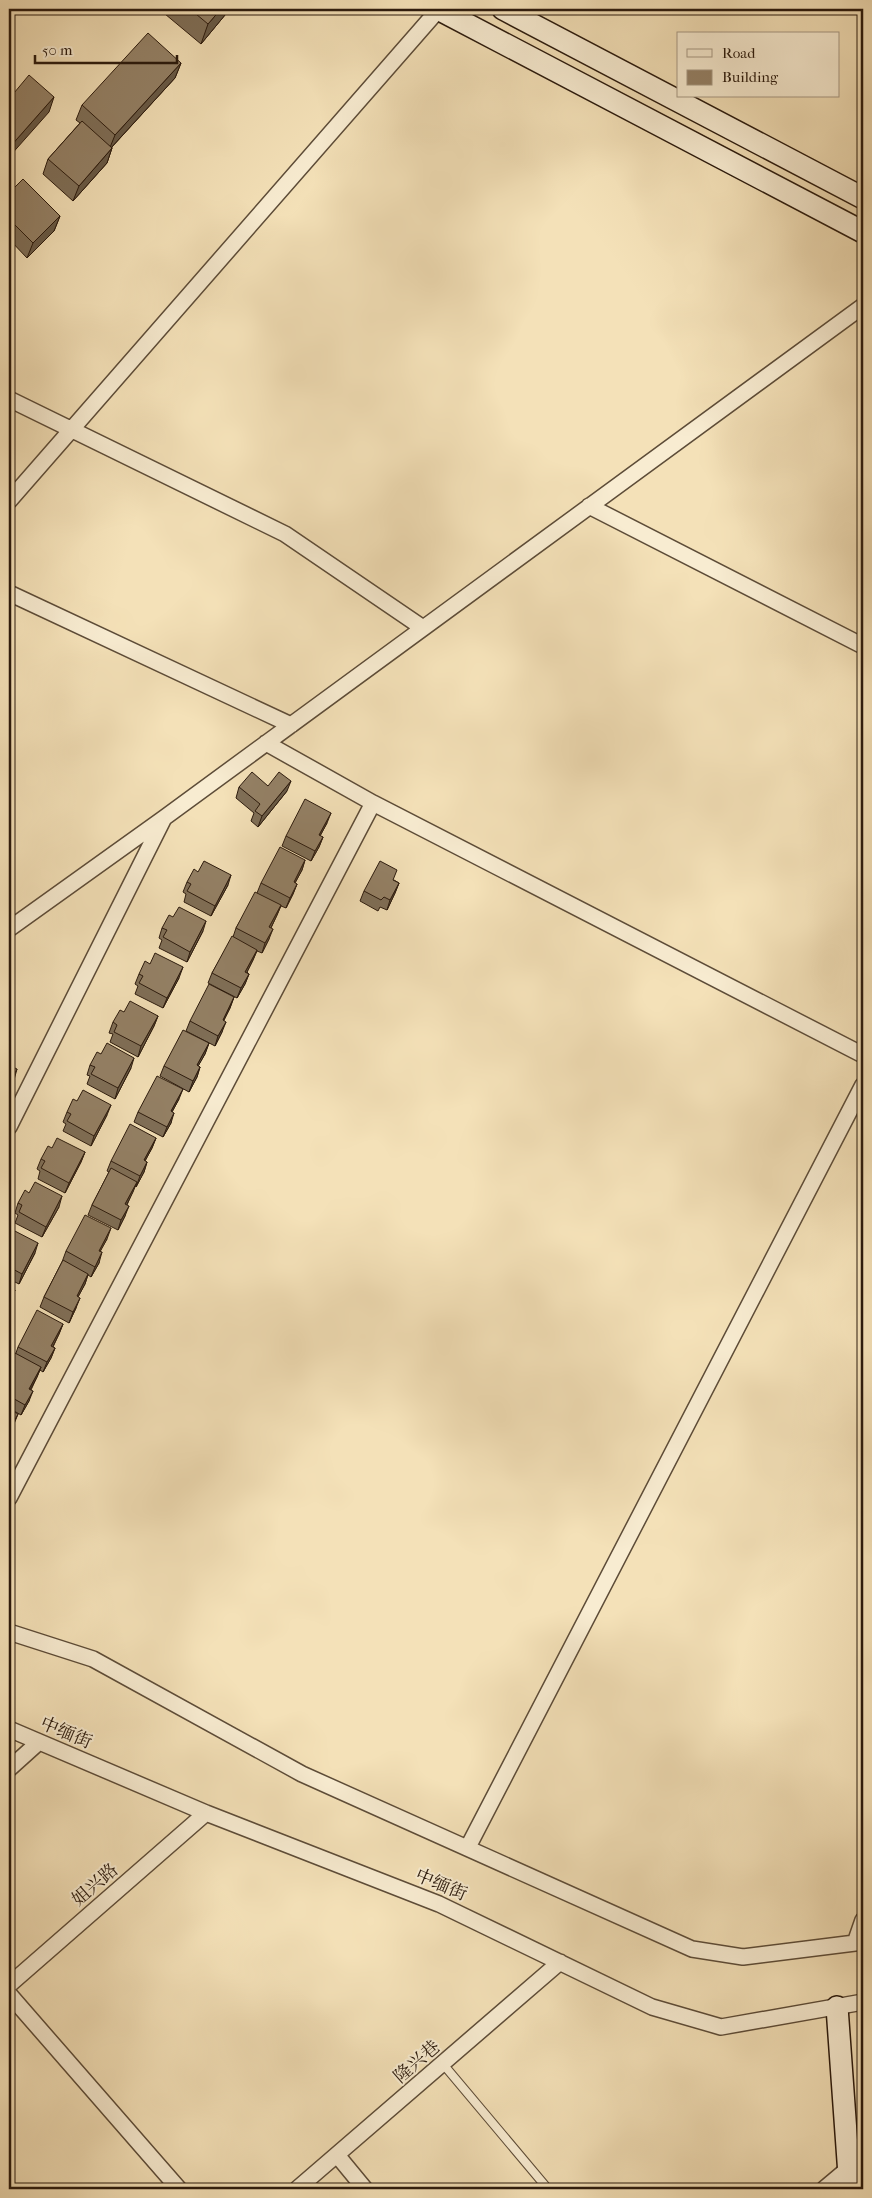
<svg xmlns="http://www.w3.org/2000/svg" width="872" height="2198" viewBox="0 0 872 2198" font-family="'IM FELL French Canon','Noto Serif SC',serif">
<rect width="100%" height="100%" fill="#f4e1b8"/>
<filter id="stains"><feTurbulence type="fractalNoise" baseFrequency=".004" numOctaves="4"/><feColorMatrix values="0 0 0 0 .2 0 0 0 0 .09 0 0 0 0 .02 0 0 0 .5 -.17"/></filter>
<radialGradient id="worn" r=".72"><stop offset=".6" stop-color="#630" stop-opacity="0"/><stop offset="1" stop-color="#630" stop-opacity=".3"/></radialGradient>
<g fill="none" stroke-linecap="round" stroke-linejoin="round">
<g stroke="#5d4c38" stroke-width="10">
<path id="lane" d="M 443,2064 L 548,2189"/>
</g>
<g stroke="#5d4c38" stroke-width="18">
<path id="street" d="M 9,399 L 285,534 L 423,628
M 9,501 L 439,9
M 589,506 L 863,646
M 9,593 L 291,725
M 266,743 L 373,803 L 863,1055
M 9,929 L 164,818 L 863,306
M 9,1127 L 163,820
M 9,1498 L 373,803
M 9,1632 L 93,1659 L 302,1774 L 692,1949 L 743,1957 L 863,1942
M 9,1729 L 206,1813 L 439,1904 L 652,2007 L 721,2027 L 863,2002
M 9,1769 L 39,1742
M 468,1847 L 863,1085
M 855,1943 L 863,1920
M 9,1985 L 206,1813
M 9,1994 L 179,2189
M 337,2155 L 365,2189
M 297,2189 L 560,1962
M 824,2189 L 849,2168 L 863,2168"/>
</g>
<g stroke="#2b1a0d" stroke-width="24">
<path id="secondary" d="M 438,9 L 863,232
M 503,9 L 863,198
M 837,2007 L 850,2189"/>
</g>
<use href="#lane" stroke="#f8ecd1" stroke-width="8"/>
<use href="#street" stroke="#f8ecd1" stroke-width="15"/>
<use href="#secondary" stroke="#f8ecd1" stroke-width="21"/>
</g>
<path fill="#7f6f58" stroke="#2b1a0d" d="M 159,9 L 230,9 L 201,44 Z
M 181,63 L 175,78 L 112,147 L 112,148 L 107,163 L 73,201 L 43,174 L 48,159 L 80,123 L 76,120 L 82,105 Z
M 9,193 L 60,216 L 54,231 L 27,258 L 9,239 Z
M 268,786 L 287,791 L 258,827 L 251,821 L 254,813 L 236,798 L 239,787 Z
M 327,823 L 320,836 L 323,837 L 319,847 L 311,861 L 282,846 L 286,836 Z
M 305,860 L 302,870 L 295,883 L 297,884 L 293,894 L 286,908 L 281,906 L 277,915 L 271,928 L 269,939 L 262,953 L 257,951 L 253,960 L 247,972 L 249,974 L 245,984 L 237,998 L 208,983 L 212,973 L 233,937 L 236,928 L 257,893 L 261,883 Z
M 394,880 L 399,883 L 395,893 L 387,910 L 380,907 L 378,911 L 360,901 L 364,891 Z
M 187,882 L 228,885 L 211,916 L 184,902 L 186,894 L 183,892 Z
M 162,928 L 203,931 L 187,962 L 159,948 L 162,940 L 159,938 Z
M 139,974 L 179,978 L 163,1008 L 135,994 L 138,986 L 135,984 Z
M 234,997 L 230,1008 L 224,1020 L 222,1032 L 215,1046 L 186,1031 L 190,1021 Z
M 124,1012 L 158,1016 L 154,1026 L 138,1057 L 110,1042 L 113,1034 L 109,1033 L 113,1022 Z
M 209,1043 L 205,1054 L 198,1066 L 200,1067 L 197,1077 L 189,1092 L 160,1076 L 164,1066 Z
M 90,1065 L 131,1068 L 115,1099 L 87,1084 L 90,1076 L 87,1075 Z
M 179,1099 L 172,1112 L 171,1123 L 163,1137 L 134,1122 L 138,1112 Z
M 67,1112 L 107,1115 L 91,1146 L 63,1131 L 66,1124 L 63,1122 Z
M 156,1138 L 152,1148 L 145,1161 L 147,1162 L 144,1172 L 136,1187 L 135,1186 L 127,1205 L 125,1216 L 118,1230 L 88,1215 L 92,1205 L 109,1172 L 107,1171 L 111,1161 Z
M 52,1148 L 85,1152 L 81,1162 L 65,1193 L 38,1179 L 40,1171 L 37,1169 L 41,1159 Z
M 18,1203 L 59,1207 L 42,1237 L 15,1223 L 18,1215 L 15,1213 Z
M 9,1232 L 35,1253 L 19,1284 L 9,1279 Z
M 107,1239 L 100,1251 L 99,1263 L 91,1277 L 88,1275 L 85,1284 L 78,1297 L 76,1308 L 69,1323 L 40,1307 L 44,1297 L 62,1262 L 66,1251 Z
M 63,1324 L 59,1334 L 53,1347 L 55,1348 L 51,1358 L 43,1372 L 40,1370 L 37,1377 L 31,1390 L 29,1401 L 21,1415 L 9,1408 L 9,1365 L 16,1353 L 18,1347 Z"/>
<path fill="#685a47" stroke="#2b1a0d" d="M 221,9 L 230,9 L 201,44 L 208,24 Z
M 181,63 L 175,78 L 109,150 L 115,135 Z
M 54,97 L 49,112 L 9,157 L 9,148 Z
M 112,148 L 107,163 L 73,201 L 79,186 Z
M 60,216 L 54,231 L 27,258 L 33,243 Z
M 291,781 L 287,791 L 258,827 L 262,816 Z
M 331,813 L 327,823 L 315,845 L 319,835 Z
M 323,837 L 319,847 L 311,861 L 315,851 Z
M 305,860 L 302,870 L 290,892 L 294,882 Z
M 231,875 L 228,885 L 211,916 L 215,906 Z
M 399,883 L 395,893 L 387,910 L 390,900 Z
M 297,884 L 293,894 L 286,908 L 290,898 Z
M 281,905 L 277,915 L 266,938 L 269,927 Z
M 206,921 L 203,931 L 187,962 L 190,952 Z
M 273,929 L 269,939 L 262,953 L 265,943 Z
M 257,950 L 253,960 L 242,982 L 245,972 Z
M 183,967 L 179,978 L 163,1008 L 167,998 Z
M 249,974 L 245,984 L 237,998 L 241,988 Z
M 234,997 L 230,1008 L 219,1030 L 223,1020 Z
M 158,1016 L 154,1026 L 138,1057 L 141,1046 Z
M 226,1022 L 222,1032 L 215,1046 L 218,1036 Z
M 209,1043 L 205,1054 L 193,1075 L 197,1065 Z
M 134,1058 L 131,1068 L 115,1099 L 118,1088 Z
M 200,1067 L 197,1077 L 189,1092 L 193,1081 Z
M 17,1069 L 14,1080 L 9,1088 L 9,1085 Z
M 183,1089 L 179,1099 L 167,1121 L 171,1111 Z
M 111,1105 L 107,1115 L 91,1146 L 94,1136 Z
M 174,1113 L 171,1123 L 163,1137 L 167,1127 Z
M 156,1138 L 152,1148 L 140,1170 L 144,1160 Z
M 85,1152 L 81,1162 L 65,1193 L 69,1183 Z
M 147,1162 L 144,1172 L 136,1187 L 140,1176 Z
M 137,1182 L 133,1192 L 122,1214 L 125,1204 Z
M 62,1196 L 59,1207 L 42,1237 L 46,1227 Z
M 129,1206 L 125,1216 L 118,1230 L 121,1220 Z
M 111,1228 L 107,1239 L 95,1261 L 99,1251 Z
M 38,1243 L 35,1253 L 19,1284 L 22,1274 Z
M 102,1252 L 99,1263 L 91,1277 L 95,1267 Z
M 88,1274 L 85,1284 L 73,1306 L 77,1296 Z
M 15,1290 L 11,1301 L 9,1305 L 9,1302 Z
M 80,1298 L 76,1308 L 69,1323 L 73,1312 Z
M 63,1324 L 59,1334 L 48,1356 L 51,1346 Z
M 55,1348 L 51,1358 L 43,1372 L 47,1362 Z
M 41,1367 L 37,1377 L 25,1399 L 29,1389 Z
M 33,1391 L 29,1401 L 21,1415 L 25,1405 Z
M 18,1414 L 14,1424 L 9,1434 L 9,1431 Z"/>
<path fill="#948166" stroke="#2b1a0d" d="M 190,9 L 221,9 L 208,24 Z
M 148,33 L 181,63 L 115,135 L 82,105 Z
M 29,75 L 54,97 L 9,148 L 9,99 Z
M 82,121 L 112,148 L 79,186 L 48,159 Z
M 23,179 L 60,216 L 33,243 L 9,219 L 9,193 Z
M 252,772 L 268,786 L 279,772 L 291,781 L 262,816 L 255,811 L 260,804 L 239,787 Z
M 305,799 L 331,813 L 319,835 L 323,837 L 315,851 L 286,836 Z
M 280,847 L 305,860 L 294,882 L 297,884 L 290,898 L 261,883 Z
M 204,861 L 231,875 L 215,906 L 187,891 L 191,884 L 187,882 L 194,869 L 198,872 Z
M 380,861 L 397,870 L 393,880 L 399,883 L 390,900 L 384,897 L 381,900 L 364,891 Z
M 255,892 L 281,905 L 269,927 L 273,929 L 265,943 L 236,928 Z
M 179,907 L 206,921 L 190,952 L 163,937 L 167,930 L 162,928 L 169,915 L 173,917 Z
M 232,936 L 257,950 L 245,972 L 249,974 L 241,988 L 212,973 Z
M 155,953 L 183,967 L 167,998 L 139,983 L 143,976 L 139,974 L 145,961 L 150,964 Z
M 209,984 L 234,997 L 223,1020 L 226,1022 L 218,1036 L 190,1021 Z
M 130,1001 L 158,1016 L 141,1046 L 114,1032 L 117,1025 L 113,1022 L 120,1010 L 124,1012 Z
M 183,1030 L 209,1043 L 197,1065 L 200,1067 L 193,1081 L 164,1066 Z
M 107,1043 L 134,1058 L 118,1088 L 91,1074 L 95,1067 L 90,1065 L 97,1052 L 101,1054 Z
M 9,1065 L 17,1069 L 9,1085 Z
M 157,1076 L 183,1089 L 171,1111 L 174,1113 L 167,1127 L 138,1112 Z
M 83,1090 L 111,1105 L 94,1136 L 67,1121 L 71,1114 L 67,1112 L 73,1099 L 77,1101 Z
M 130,1124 L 156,1138 L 144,1160 L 147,1162 L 140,1176 L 111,1161 Z
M 57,1138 L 85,1152 L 69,1183 L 41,1168 L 45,1161 L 41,1159 L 48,1146 L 52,1148 Z
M 111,1168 L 137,1182 L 125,1204 L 129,1206 L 121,1220 L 92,1205 Z
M 35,1182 L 62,1196 L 46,1227 L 19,1212 L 22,1205 L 18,1203 L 25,1190 L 29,1193 Z
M 85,1215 L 111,1228 L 99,1251 L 102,1252 L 95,1267 L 66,1251 Z
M 11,1229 L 38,1243 L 22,1274 L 9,1267 L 9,1232 Z
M 63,1260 L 88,1274 L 77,1296 L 80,1298 L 73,1312 L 44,1297 Z
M 9,1287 L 15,1290 L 9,1302 Z
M 37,1310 L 63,1324 L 51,1346 L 55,1348 L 47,1362 L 18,1347 Z
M 15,1353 L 41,1367 L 29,1389 L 33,1391 L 25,1405 L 9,1396 L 9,1365 Z
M 9,1409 L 18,1414 L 9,1431 Z"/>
<g text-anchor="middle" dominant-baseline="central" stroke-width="4" stroke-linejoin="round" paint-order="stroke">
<g font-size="18" fill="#2b1a0d" stroke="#f8ecd1">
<text transform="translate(66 1733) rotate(23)">中缅街</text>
<text transform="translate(95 1885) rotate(-41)">姐兴路</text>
<text transform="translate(441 1885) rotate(23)">中缅街</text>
<text transform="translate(417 2062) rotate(-41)">隆兴巷</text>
</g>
</g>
<rect width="872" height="2198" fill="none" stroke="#f4e1b8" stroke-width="30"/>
<rect x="10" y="10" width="852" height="2178" fill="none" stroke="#2b1a0d" stroke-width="2.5"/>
<rect x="15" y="15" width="842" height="2168" fill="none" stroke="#2b1a0d"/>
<rect x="677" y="32" width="162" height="65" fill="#f8ecd1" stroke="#a69883"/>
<rect x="687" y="49" width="25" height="8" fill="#f8ecd1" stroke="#a69883"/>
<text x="722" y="58" font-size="15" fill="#2b1a0d">Road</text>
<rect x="687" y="70" width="25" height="15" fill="#948166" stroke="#a69883"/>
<text x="722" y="82" font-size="15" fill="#2b1a0d">Building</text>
<path d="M35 55v8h142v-8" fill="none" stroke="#2b1a0d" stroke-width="2.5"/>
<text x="42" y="55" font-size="15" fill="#2b1a0d" stroke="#f8ecd1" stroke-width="4" paint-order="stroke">50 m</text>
<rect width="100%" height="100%" filter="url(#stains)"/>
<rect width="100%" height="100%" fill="url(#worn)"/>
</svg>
